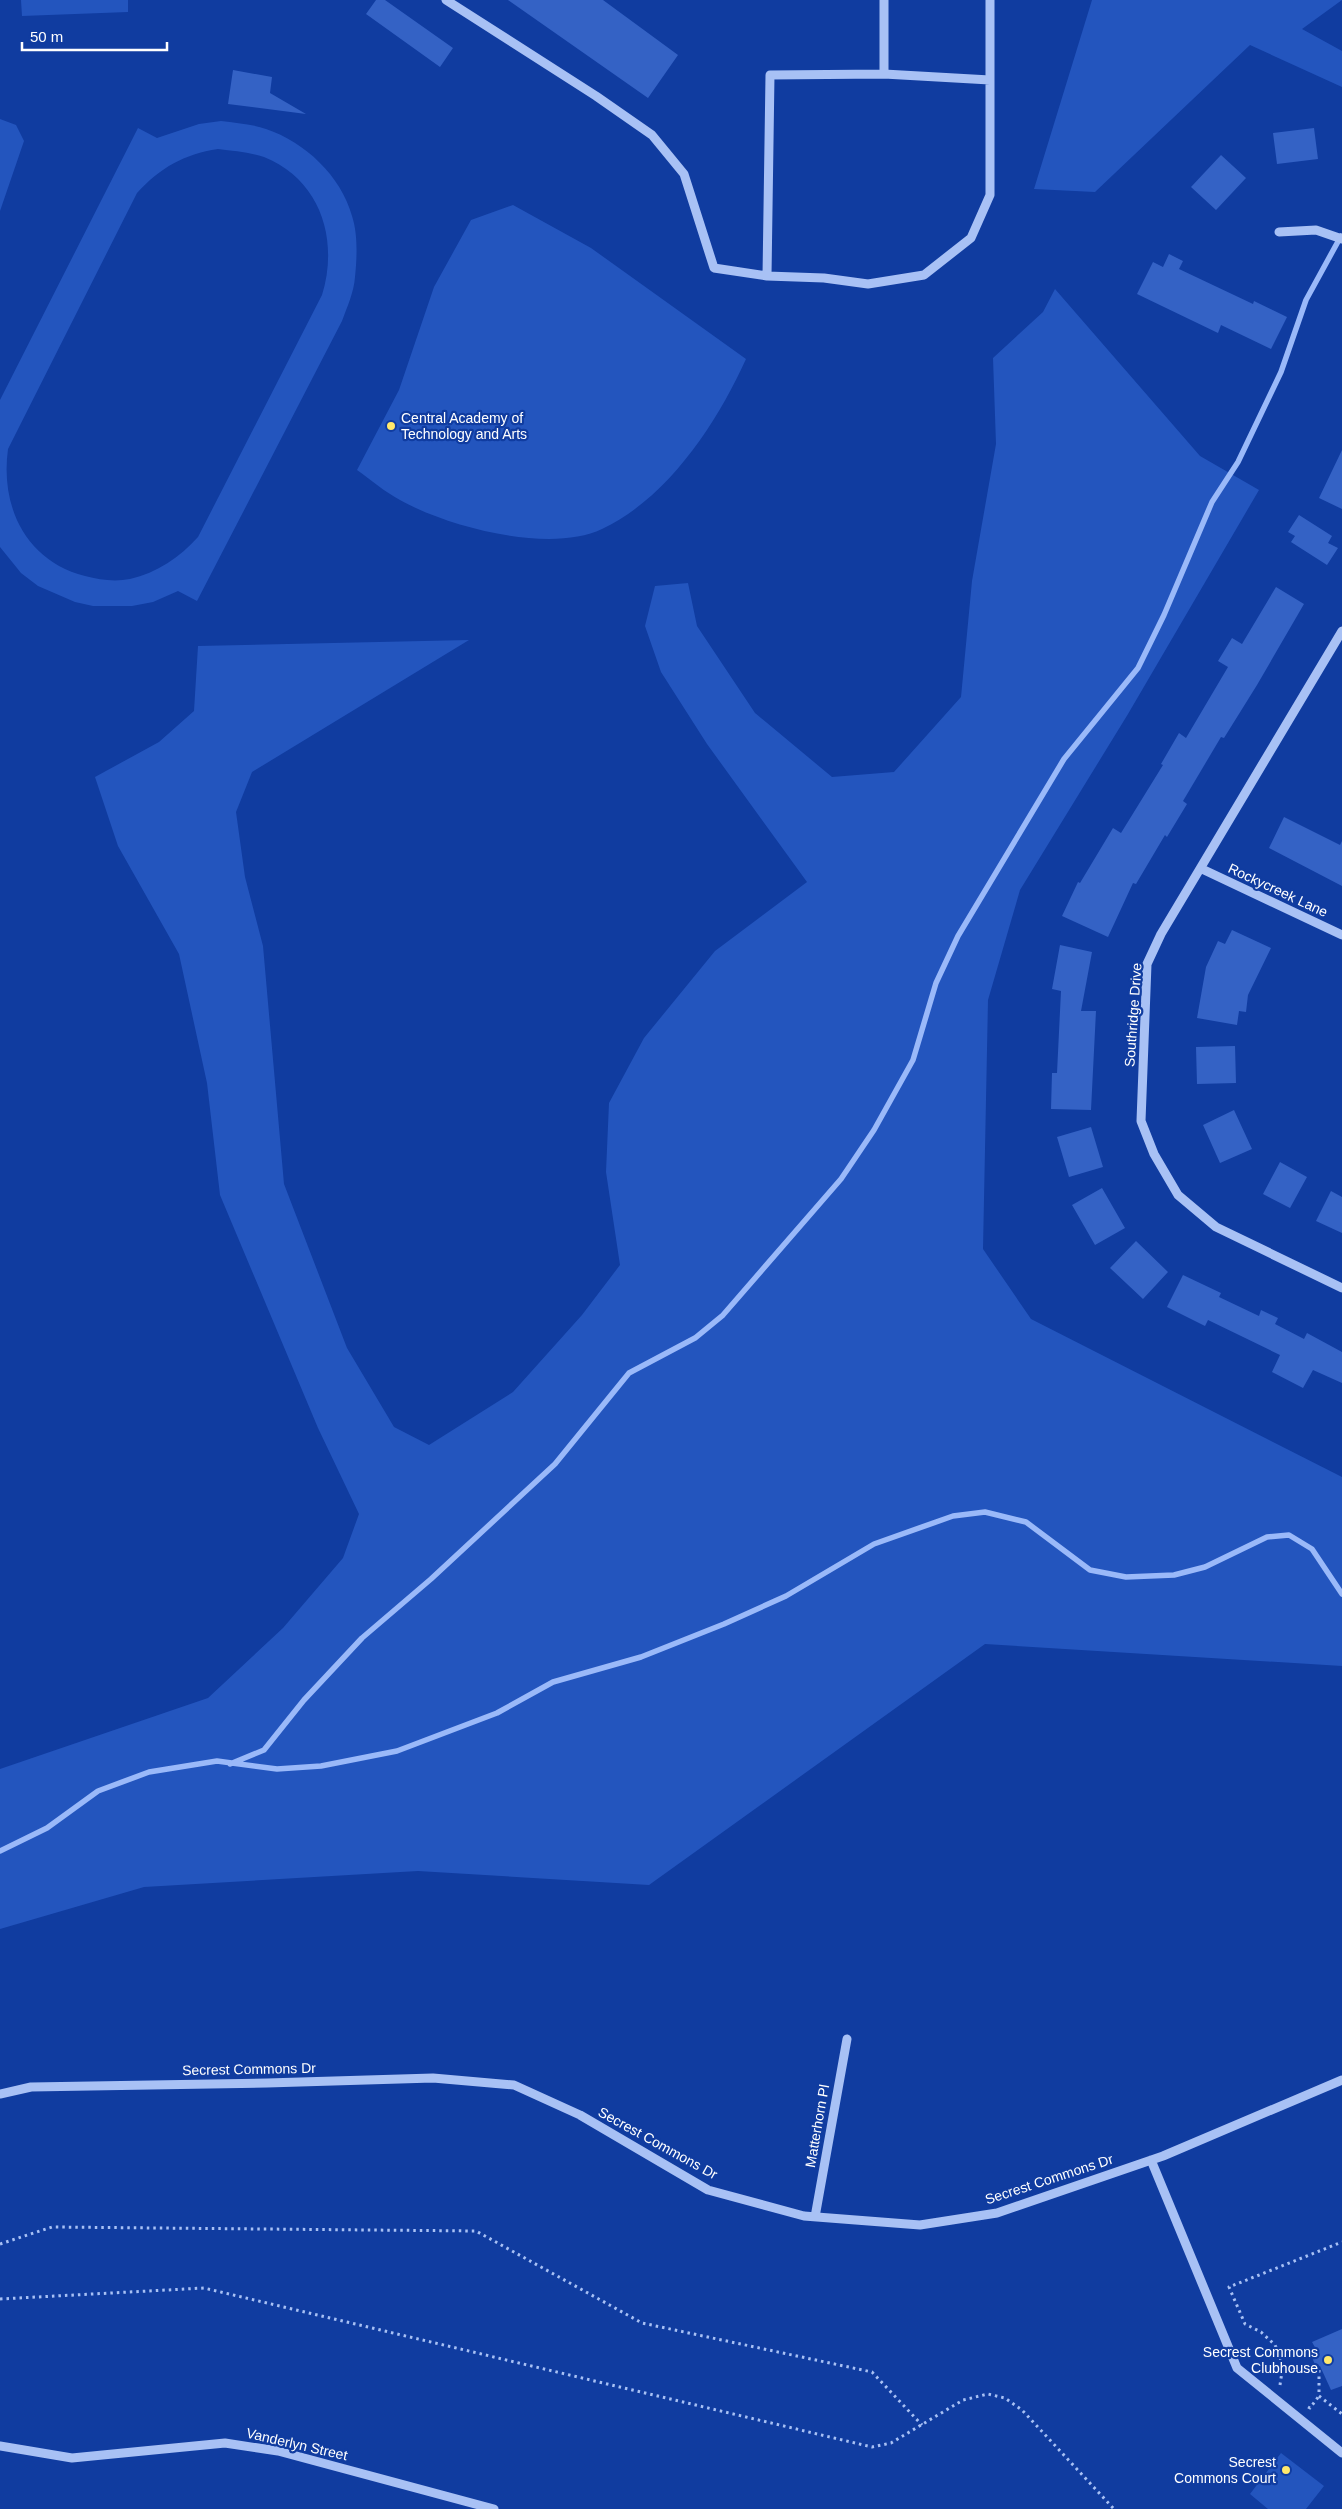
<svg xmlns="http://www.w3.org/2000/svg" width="1342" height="2509" viewBox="0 0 1342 2509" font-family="Helvetica,sans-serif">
<rect width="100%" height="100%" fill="#103ca0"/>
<path fill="#2355be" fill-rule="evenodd" d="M 21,0 L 128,0 L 128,12 L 22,16 Z
M 1092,0 L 1342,0 L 1302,29 L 1342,51 L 1342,87 L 1250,45 L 1095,192 L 1034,189 Z
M 0,119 L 16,125 L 24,141 L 0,211 Z
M 221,121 C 236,123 252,124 266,129 C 305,142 341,176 352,216 C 358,234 357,258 355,277 C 354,292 347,307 342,321 L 197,601 L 178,591 L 153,602 L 132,606 L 93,606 L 75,602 L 38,586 L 21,573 L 0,547 L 0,400 L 138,128 L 157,138 L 199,124 ZM 218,149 C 234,151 249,152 264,157 C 321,180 339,240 322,295 L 198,537 C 180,557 157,573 130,579 C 115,582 100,580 85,576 C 26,561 0,507 8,449 L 137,193 C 160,168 184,154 218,149 Z
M 513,205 L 591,248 L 746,359 C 717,423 668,498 602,529 C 550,554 448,527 400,500 C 385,492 371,480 357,470 L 399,390 L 434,287 L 471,220 Z
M 1055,289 L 1200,456 L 1259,490 L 1128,714 L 1020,890 L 988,1000 L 983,1249 L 1031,1319 L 1342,1477 L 1342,1666 L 985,1644 L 649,1885 L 418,1871 L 144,1887 L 0,1929 L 0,1769 L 208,1698 L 283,1628 L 343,1558 L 359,1514 L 318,1428 L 220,1195 L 207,1083 L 179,954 L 118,846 L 95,777 L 159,742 L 194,711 L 198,646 L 469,640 L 252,772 L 236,812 L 245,877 L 263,946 L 284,1184 L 347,1348 L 394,1427 L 429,1445 L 513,1392 L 582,1315 L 620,1265 L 606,1172 L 609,1103 L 644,1038 L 715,951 L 807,882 L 707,744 L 661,672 L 645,626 L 655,586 L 688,583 L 697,626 L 755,713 L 832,777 L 894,772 L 961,697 L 972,581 L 996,444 L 993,358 L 1043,312 Z
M 1281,2453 L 1324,2486 L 1306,2509 L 1268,2509 L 1250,2494 Z"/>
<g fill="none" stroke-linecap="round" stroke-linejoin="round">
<path stroke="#9ab9f9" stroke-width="5.5" d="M 230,1764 L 264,1750 L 304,1700 L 362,1638 L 431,1579 L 555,1464 L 629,1373 L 695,1338 L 723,1315 L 841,1179 L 874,1130 L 913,1060 L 936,983 L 958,936 L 1064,759 L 1138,668 L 1164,615 L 1212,502 L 1238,462 L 1281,372 L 1306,300 L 1341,236
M 0,1851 L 47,1828 L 98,1791 L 149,1772 L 217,1761 L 277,1769 L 321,1766 L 397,1751 L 497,1713 L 553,1682 L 641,1657 L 724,1624 L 786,1596 L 874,1544 L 953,1516 L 985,1512 L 1026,1522 L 1090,1570 L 1126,1577 L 1174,1575 L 1205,1567 L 1267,1537 L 1289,1535 L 1312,1549 L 1342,1594"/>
</g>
<path fill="#3462c5" d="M 376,0 L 385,0 L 453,48 L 440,67 L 366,14 Z
M 508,0 L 603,0 L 678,55 L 648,98 Z
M 233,70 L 272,77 L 270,93 L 306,114 L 228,104 Z
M 1314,128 L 1318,159 L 1277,164 L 1273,133 Z
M 1221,155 L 1246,178 L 1216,210 L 1191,187 Z
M 1169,254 L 1183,261 L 1179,269 L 1253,304 L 1254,301 L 1287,317 L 1271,349 L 1221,325 L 1218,333 L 1137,294 L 1153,262 L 1163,267 Z
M 1342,450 L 1342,509 L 1319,498 Z
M 1299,515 L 1332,536 L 1328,543 L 1338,548 L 1327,565 L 1291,542 L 1295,536 L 1288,532 Z
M 1276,587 L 1304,604 L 1257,685 L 1224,738 L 1221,737 L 1183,801 L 1187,804 L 1167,837 L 1165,835 L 1136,884 L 1133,883 L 1108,937 L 1062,916 L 1078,882 L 1080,883 L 1113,828 L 1121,833 L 1163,765 L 1161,764 L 1179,733 L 1186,738 L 1228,667 L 1218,661 L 1232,638 L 1242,644 Z
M 1284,817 L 1340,845 L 1342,841 L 1342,886 L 1269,848 Z
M 1232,930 L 1271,948 L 1248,995 L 1246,1012 L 1239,1011 L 1237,1025 L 1197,1018 L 1206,967 L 1218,941 L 1225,944 Z
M 1060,945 L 1092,952 L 1081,1011 L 1096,1011 L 1091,1110 L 1051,1109 L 1052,1073 L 1057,1073 L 1061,991 L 1052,989 Z
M 1235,1046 L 1236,1083 L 1197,1084 L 1196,1047 Z
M 1234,1110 L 1252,1149 L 1220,1163 L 1203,1125 Z
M 1091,1127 L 1103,1167 L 1069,1177 L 1057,1137 Z
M 1280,1162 L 1307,1177 L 1290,1208 L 1263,1194 Z
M 1102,1188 L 1125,1228 L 1095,1245 L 1072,1205 Z
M 1331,1191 L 1342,1197 L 1342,1233 L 1316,1221 Z
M 1136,1241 L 1168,1272 L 1143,1299 L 1110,1268 Z
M 1183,1275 L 1221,1293 L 1219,1297 L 1259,1316 L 1261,1310 L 1278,1318 L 1275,1324 L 1304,1339 L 1307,1333 L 1342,1352 L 1342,1383 L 1313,1370 L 1303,1388 L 1272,1372 L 1280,1355 L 1208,1320 L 1205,1326 L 1167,1307 Z
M 1342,2329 L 1342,2386 L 1331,2390 L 1320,2366 L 1316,2368 L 1311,2354 L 1317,2351 L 1312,2342 Z"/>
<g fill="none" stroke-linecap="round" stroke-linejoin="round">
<path stroke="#a8c1f5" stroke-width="3" stroke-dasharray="2.5 4" stroke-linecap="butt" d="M 0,2244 L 52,2227 L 476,2231 L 642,2323 L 872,2372 L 922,2425
M 0,2299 L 204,2288 L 872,2447 L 891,2443 L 963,2400 L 988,2394 L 1005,2398 L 1022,2410 L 1114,2509
M 1319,2370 L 1319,2396 L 1342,2414
M 1280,2385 L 1283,2365 L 1275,2345 L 1261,2332 L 1245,2324 L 1229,2287 L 1342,2242
M 1308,2407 L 1310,2408 L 1319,2396"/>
<path stroke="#a8c1f5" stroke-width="9" d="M 446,0 L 596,96 L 652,135 L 684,174 L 714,268 L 767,276
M 884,0 L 884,74 L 770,75 L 767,276 L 824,278 L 868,284 L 924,275 L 971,238 L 990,195 L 990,0
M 884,74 L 990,80
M 1279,232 L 1316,230 L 1342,239
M 1342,631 L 1161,934 L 1147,964 L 1141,1121 L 1154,1154 L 1178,1195 L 1216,1227 L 1342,1288
M 1202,869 L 1342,935
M 0,2094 L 31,2087 L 267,2083 L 433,2078 L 514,2085 L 580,2115 L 708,2190 L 804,2216 L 920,2225 L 997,2213 L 1163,2156 L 1342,2080
M 1151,2160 L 1237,2368 L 1342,2453
M 815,2217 L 847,2039
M 0,2446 L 72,2458 L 225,2443 L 278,2451 L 494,2509"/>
</g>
<g fill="#ffe86c" stroke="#103ca0" stroke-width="2">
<circle cx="391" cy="426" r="5"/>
<circle cx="1328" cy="2360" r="5"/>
<circle cx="1286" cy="2470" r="5"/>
</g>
<g text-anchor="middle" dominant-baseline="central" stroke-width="4.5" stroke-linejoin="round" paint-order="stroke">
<g font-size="14" fill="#fff" stroke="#103ca0" text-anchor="end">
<text x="401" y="418" text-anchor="start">Central Academy of<tspan x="401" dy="16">Technology and Arts</tspan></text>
<text x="1318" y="2352">Secrest Commons<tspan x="1318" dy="16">Clubhouse</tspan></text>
<text x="1276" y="2462">Secrest<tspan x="1276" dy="16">Commons Court</tspan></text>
</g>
<g font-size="14" fill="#fff" stroke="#103ca0">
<text transform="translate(1278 890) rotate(25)">Rockycreek Lane</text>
<text transform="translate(1133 1015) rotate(-86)">Southridge Drive</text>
<text transform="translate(249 2069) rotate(-1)">Secrest Commons Dr</text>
<text transform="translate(817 2126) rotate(-80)">Matterhorn Pl</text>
<text transform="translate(658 2143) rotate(29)">Secrest Commons Dr</text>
<text transform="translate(1049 2179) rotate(-18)">Secrest Commons Dr</text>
<text transform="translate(297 2444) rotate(13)">Vanderlyn Street</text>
</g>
</g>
<path d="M22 42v8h145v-8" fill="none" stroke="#ffffff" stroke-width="2.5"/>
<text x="30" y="42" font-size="15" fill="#ffffff" stroke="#103ca0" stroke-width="4" paint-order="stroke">50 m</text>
</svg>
